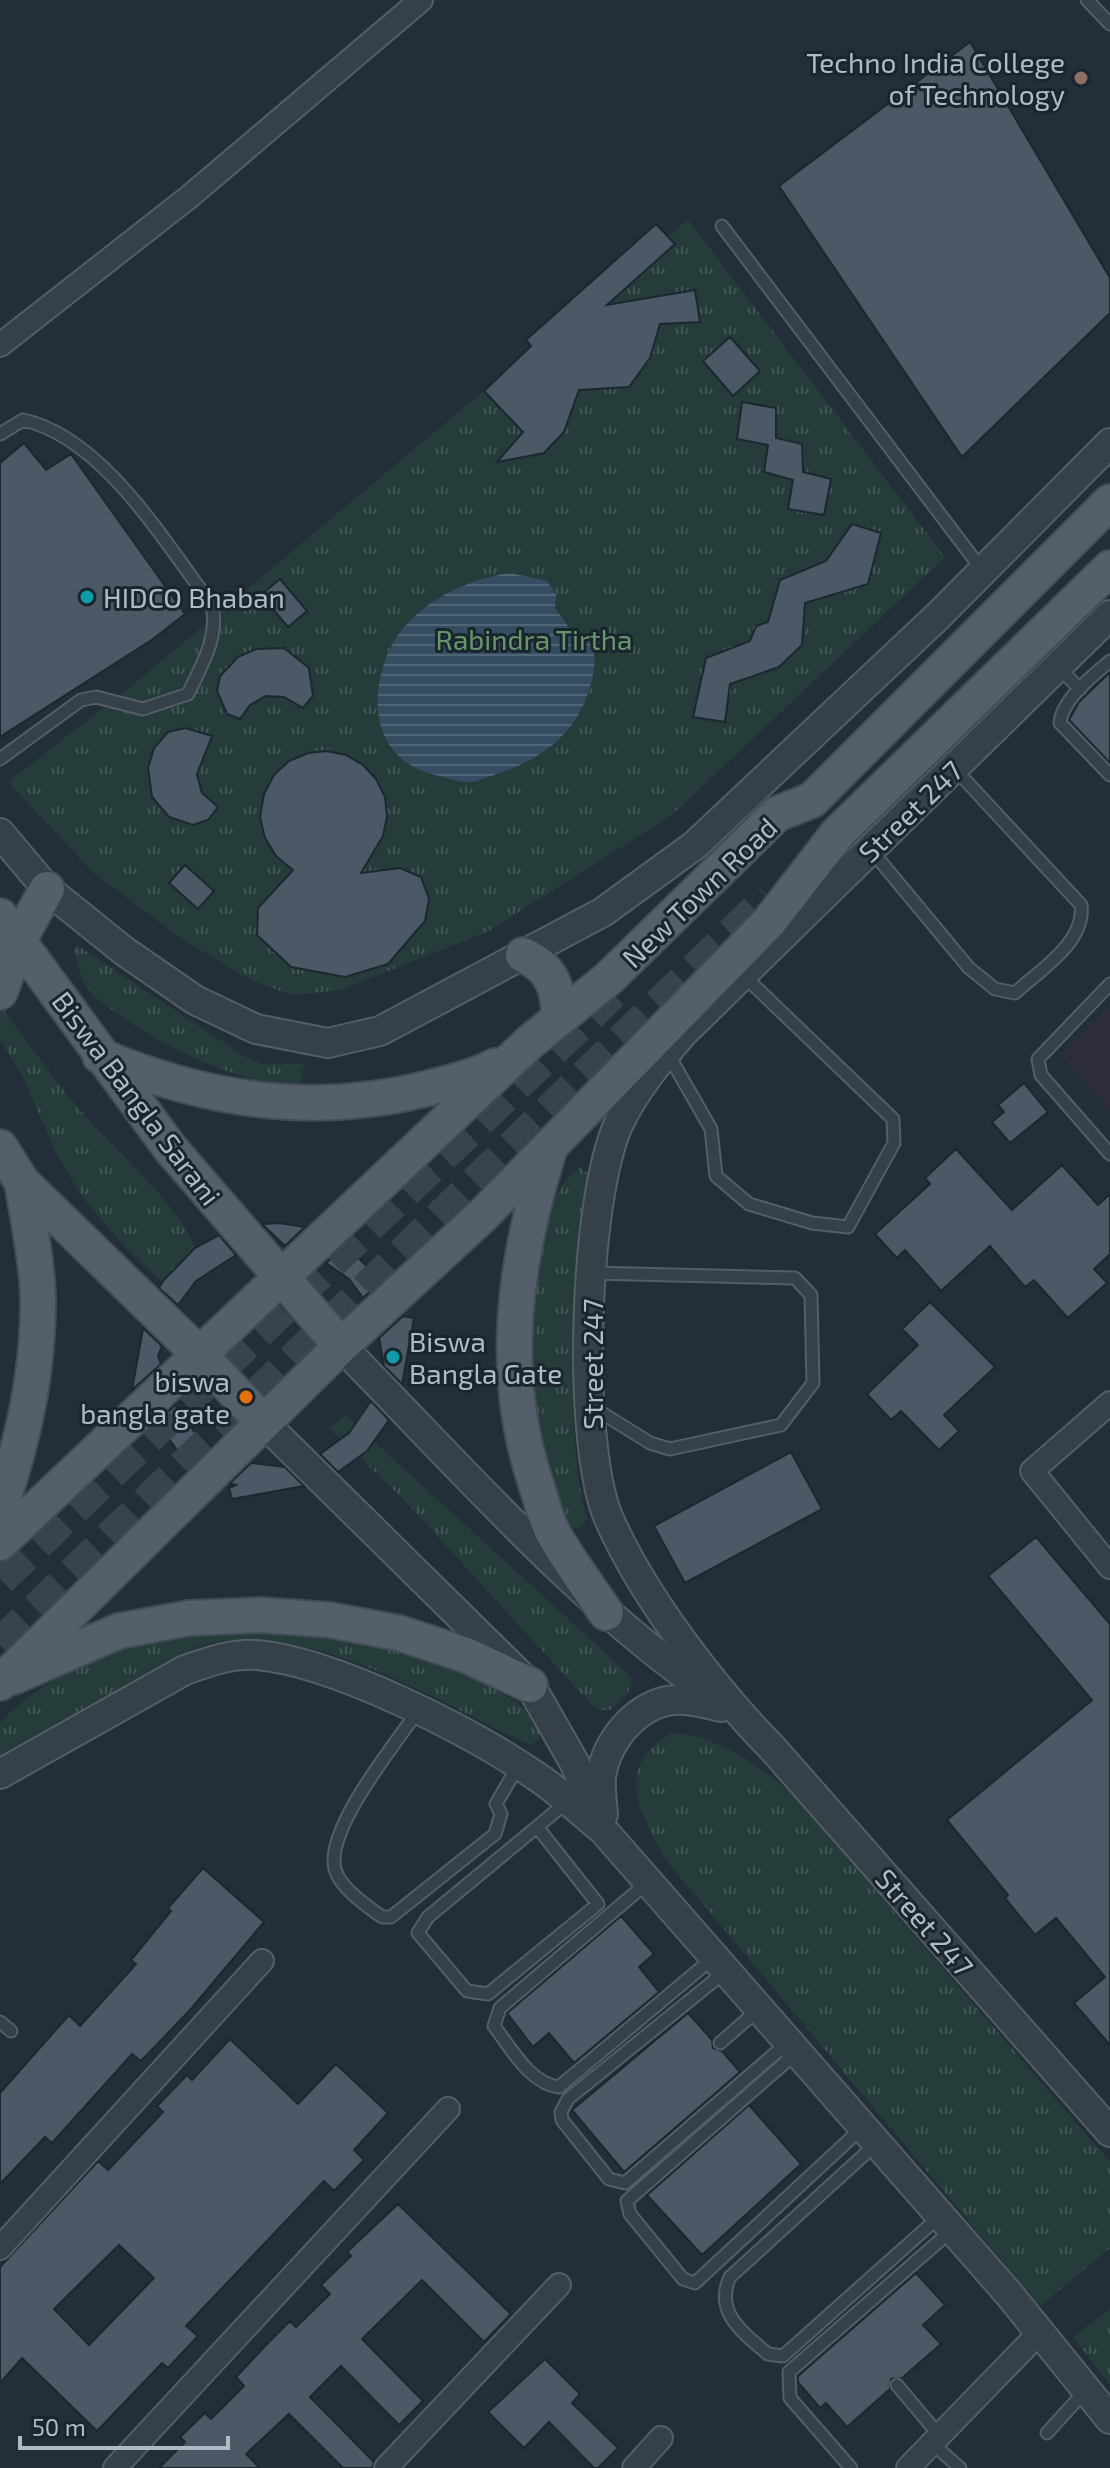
<svg xmlns="http://www.w3.org/2000/svg" width="1110" height="2468" viewBox="0 0 1110 2468" font-family="'Exo 2',sans-serif">
<defs>
<pattern id="grass-tufts" width="24" height="20" patternUnits="userSpaceOnUse" patternTransform="scale(2)"><rect width="24" height="20" fill="#253c3a"/><path d="M3 7l-1-3M5 7V3M7 7l1-3M15 17l-1-3M17 17v-4M19 17l1-3" fill="none" stroke="#425655"/></pattern>
<pattern id="water-rules" width="6" height="5" patternUnits="userSpaceOnUse" patternTransform="scale(2)"><rect width="6" height="5" fill="#354d60"/><path d="M0 2.5h6" fill="none" stroke="#506575"/></pattern>
</defs>
<rect width="100%" height="100%" fill="#222f39"/>
<path fill="#2d2d3b" d="M 1110,1006 L 1110,1111 L 1061,1054 Z"/>
<path fill="url(#grass-tufts)" d="M 688,220 L 945,557 L 672,815 L 487,932 L 341,990 L 291,995 L 247,978 L 182,939 L 95,874 L 8,782 L 122,694 Z
M 77,945 L 244,1056 L 262,1064 L 304,1064 L 300,1089 C 234,1080 178,1054 124,1018 C 111,1009 94,1000 86,986 C 80,976 77,962 73,951 Z
M 0,1005 C 28,1043 56,1082 87,1118 C 123,1159 187,1210 200,1262 L 169,1283 L 161,1281 L 124,1246 L 83,1198 L 56,1153 L 22,1075 L 0,1040 Z
M 580,1167 L 589,1174 C 580,1280 559,1416 587,1519 L 578,1529 L 570,1527 C 556,1506 545,1478 539,1454 C 524,1386 519,1214 580,1167 Z
M 345,1415 L 624,1670 L 632,1679 L 628,1694 L 610,1710 L 600,1710 L 591,1704 L 405,1501 L 330,1429 Z
M 243,1625 C 281,1628 324,1627 360,1636 C 396,1646 546,1693 539,1739 L 532,1745 L 524,1742 C 435,1700 317,1625 216,1642 C 199,1644 181,1656 166,1664 C 109,1695 55,1732 0,1766 L 0,1723 C 64,1656 155,1638 243,1625 Z
M 671,1733 C 715,1734 763,1767 794,1796 L 1110,2162 L 1110,2248 L 1040,2306 L 666,1860 C 639,1811 613,1769 671,1733 Z
M 1110,2309 L 1110,2385 L 1073,2337 Z"/>
<path fill="url(#water-rules)" d="M 510,573 L 547,581 L 556,594 L 555,608 L 574,635 L 588,638 C 599,655 594,677 587,696 C 572,739 535,762 494,775 C 487,777 478,782 470,782 C 461,783 449,778 440,776 C 377,764 366,706 388,653 C 409,606 462,580 510,573 Z"/>
<path fill="#4a5965" stroke="#1d2730" stroke-width="2" fill-rule="evenodd" d="M 970,42 L 1110,278 L 1110,313 L 962,457 L 779,186 Z
M 656,224 L 675,244 L 607,305 L 695,290 L 700,322 L 660,324 L 650,358 L 629,387 L 579,390 L 564,432 L 544,453 L 497,462 L 523,432 L 484,391 L 531,346 L 526,340 Z
M 730,337 L 760,371 L 733,396 L 703,361 Z
M 742,402 L 776,408 L 776,438 L 802,444 L 803,472 L 831,479 L 824,515 L 788,509 L 793,480 L 764,472 L 768,445 L 737,439 Z
M 24,443 L 46,470 L 71,454 L 185,614 L 153,639 L 0,737 L 0,463 Z
M 852,524 L 881,533 L 868,584 L 805,603 L 802,645 L 779,667 L 730,684 L 725,722 L 693,717 L 706,658 L 750,641 L 756,626 L 768,622 L 780,580 L 826,561 Z
M 280,579 L 307,611 L 288,627 L 261,595 Z
M 284,648 L 309,668 L 313,696 L 303,708 L 284,697 L 266,696 L 250,705 L 240,719 L 227,714 L 217,691 L 220,676 L 238,657 L 256,649 Z
M 1110,672 L 1110,763 L 1069,720 L 1079,702 Z
M 185,728 L 212,736 L 197,774 L 202,793 L 218,807 L 208,820 L 193,825 L 169,817 L 152,797 L 148,768 L 154,748 L 168,732 Z
M 327,751 L 346,755 L 363,765 L 376,779 L 385,797 L 387,817 L 383,836 L 361,873 L 400,868 L 421,877 L 429,899 L 425,921 L 388,964 L 345,977 L 291,967 L 257,935 L 258,908 L 293,870 L 276,856 L 265,838 L 260,817 L 264,794 L 274,775 L 289,761 L 308,753 Z
M 185,865 L 214,891 L 198,909 L 169,883 Z
M 1024,1083 L 1048,1112 L 1010,1143 L 992,1122 L 1004,1112 L 998,1105 Z
M 956,1149 L 1012,1210 L 1062,1165 L 1098,1205 L 1110,1194 L 1110,1254 L 1094,1269 L 1107,1283 L 1068,1318 L 1034,1280 L 1025,1287 L 990,1246 L 941,1291 L 905,1250 L 897,1258 L 875,1234 L 930,1184 L 925,1178 Z
M 279,1223 L 286,1224 L 305,1227 L 285,1246 L 262,1224 Z
M 219,1235 L 236,1255 L 196,1281 L 178,1305 L 159,1288 L 163,1281 L 195,1248 Z
M 345,1245 L 382,1281 L 363,1298 L 349,1279 L 326,1263 Z
M 930,1302 L 995,1367 L 944,1415 L 959,1431 L 939,1450 L 901,1411 L 891,1420 L 867,1394 L 918,1345 L 902,1329 Z
M 403,1316 L 414,1318 L 402,1384 L 384,1366 L 379,1338 Z
M 143,1328 L 162,1346 L 158,1356 L 161,1364 L 132,1390 Z
M 371,1401 L 389,1420 L 367,1451 L 338,1472 L 320,1454 L 349,1433 Z
M 175,1405 L 196,1434 L 211,1446 L 193,1464 L 178,1451 L 157,1423 Z
M 791,1452 L 822,1509 L 685,1583 L 654,1526 Z
M 251,1463 L 285,1467 L 304,1486 L 232,1499 L 229,1488 L 236,1485 L 230,1483 Z
M 1036,1537 L 1110,1624 L 1110,2045 L 1074,2003 L 1105,1977 L 1056,1918 L 1035,1935 L 1005,1898 L 1008,1895 L 947,1820 L 1092,1700 L 988,1576 Z
M 203,1868 L 264,1922 L 190,2010 L 141,2061 L 132,2054 L 52,2143 L 45,2137 L 0,2184 L 0,2093 L 69,2015 L 80,2026 L 136,1964 L 131,1960 L 171,1911 L 168,1908 Z
M 621,1916 L 654,1954 L 639,1967 L 659,1992 L 574,2063 L 549,2033 L 533,2047 L 507,2013 Z
M 688,2013 L 712,2040 L 713,2048 L 722,2051 L 740,2072 L 624,2172 L 572,2110 Z
M 230,2039 L 298,2104 L 336,2064 L 388,2113 L 354,2150 L 364,2160 L 334,2191 L 324,2181 L 186,2326 L 198,2336 L 168,2368 L 162,2363 L 97,2431 L 22,2358 L 0,2383 L 0,2267 L 98,2161 L 108,2170 L 163,2112 L 157,2106 L 187,2075 L 192,2080 ZM 119,2245 L 154,2278 L 89,2345 L 54,2309 Z
M 749,2105 L 801,2164 L 702,2255 L 647,2195 Z
M 398,2204 L 511,2314 L 484,2342 L 422,2280 L 362,2339 L 423,2401 L 399,2425 L 341,2366 L 310,2397 L 374,2462 L 372,2468 L 343,2468 L 289,2414 L 246,2454 L 260,2468 L 159,2468 L 185,2442 L 180,2437 L 205,2413 L 211,2419 L 244,2386 L 236,2377 L 267,2344 L 290,2321 L 296,2327 L 330,2294 L 321,2285 L 351,2256 L 347,2252 Z
M 916,2273 L 945,2305 L 923,2325 L 941,2344 L 902,2378 L 891,2379 L 890,2389 L 847,2427 L 826,2403 L 820,2408 L 798,2382 L 798,2376 Z
M 545,2359 L 580,2394 L 572,2403 L 618,2448 L 598,2468 L 594,2468 L 549,2422 L 524,2448 L 488,2412 Z"/>
<g fill="none" stroke-linecap="round" stroke-linejoin="round">
<path stroke="#37444e" stroke-width="34" stroke-dasharray="34 17" stroke-linecap="butt" d="M 0,1579 L 612,993
M 0,1645 L 769,898"/>
<g stroke="#535e67" stroke-width="15">
<path id="service" d="M 1087,0 L 1110,24
M 722,226 L 983,571
M 0,434 L 23,420 C 103,437 165,543 212,605 C 219,638 202,664 188,694 L 143,709 L 96,697 L 81,700 L 0,759
M 1110,661 C 1092,676 1062,700 1060,723 L 1110,775
M 1058,667 L 1080,689
M 871,850 L 969,968 L 995,989 L 1015,993 C 1040,970 1086,942 1081,905 L 954,768
M 1110,984 L 1038,1059 L 1041,1075 L 1110,1154
M 668,1054 L 711,1129 L 716,1176 L 749,1204 L 812,1223 L 848,1227 L 894,1143 L 893,1119 L 743,975
M 593,1273 L 795,1278 L 811,1295 L 813,1383 L 781,1425 L 670,1449 L 650,1443 L 594,1408
M 417,1712 C 394,1746 325,1829 335,1869 C 340,1888 367,1906 382,1917 L 391,1917 L 495,1834 L 501,1814 L 496,1804 L 518,1766
M 538,1828 L 598,1904 L 488,1994 L 467,1991 L 418,1933 L 428,1917 L 567,1802
M 648,1882 L 500,2008 L 494,2026 C 511,2048 530,2084 559,2087 L 713,1958
M 726,1971 L 568,2099 L 561,2112 L 562,2120 L 609,2179 L 625,2183 L 786,2044
M 0,2022 L 11,2031
M 720,2043 L 759,2009
M 796,2053 L 627,2201 L 630,2214 L 683,2279 L 695,2283 L 863,2127
M 876,2144 L 730,2277 C 714,2312 742,2332 768,2354 L 783,2356 L 940,2216
M 897,2385 L 939,2435
M 1047,2433 L 1086,2390
M 932,2443 L 960,2468
M 851,2468 L 790,2398 L 789,2372 L 952,2230"/>
</g>
<g stroke="#535e67" stroke-width="26">
<path id="minor" d="M 0,345 L 189,197 L 421,0
M 1110,1403 L 1032,1471 L 1110,1567
M 0,2248 L 262,1961
M 115,2468 L 448,2109
M 386,2468 L 559,2285
M 634,2468 L 661,2438
M 908,2468 L 1040,2332"/>
</g>
<g stroke="#535e67" stroke-width="32">
<path id="tertiary" d="M 1110,615 L 682,1034 C 658,1062 635,1090 619,1123 C 584,1199 576,1443 609,1519 C 644,1598 714,1689 774,1750 L 1110,2132
M 0,833 L 47,889 L 124,951 L 195,1000 L 256,1029 L 328,1043 L 380,1031 L 603,912 L 695,845 L 938,616 L 1110,443
M 341,1346 C 459,1465 578,1604 717,1698
M 263,1422 L 530,1685 L 574,1762 L 601,1826
M 0,1774 L 185,1670 C 208,1662 232,1653 257,1655 C 335,1662 470,1731 536,1776 C 560,1792 581,1812 603,1830 L 1008,2293 L 1110,2419
M 603,1814 C 602,1802 600,1788 601,1777 C 606,1738 643,1696 685,1700 C 697,1701 709,1704 721,1707"/>
</g>
<g stroke="#414c56" stroke-width="38">
<path id="primary" d="M 0,916 L 170,1148 L 341,1346
M 523,955 C 552,968 559,988 559,1019
M 0,992 L 19,940 L 47,889
M 100,1056 C 204,1100 314,1117 425,1089 C 448,1083 474,1077 495,1066
M 0,1147 L 22,1182 L 200,1355 L 263,1422
M 548,1154 C 514,1263 499,1373 536,1484 C 541,1499 545,1517 552,1531 C 567,1559 588,1586 606,1613
M 0,1508 C 24,1439 39,1370 38,1297 C 37,1259 28,1220 22,1182
M 0,1543 L 530,1042 L 608,979 L 777,814 L 812,800 L 1110,502
M 13,1677 L 119,1631 L 189,1618 L 260,1615 L 330,1620 L 399,1633 L 466,1655 L 530,1685
M 0,1683 L 341,1346 L 484,1214 L 769,922 L 838,833 L 1110,568"/>
</g>
<use href="#service" stroke="#354049" stroke-width="11"/>
<use href="#minor" stroke="#354049" stroke-width="22"/>
<use href="#tertiary" stroke="#354049" stroke-width="28"/>
<use href="#primary" stroke="#536069" stroke-width="34"/>
</g>
<circle fill="#8d6e63" stroke="#1b252e" stroke-width="3" cx="1081" cy="78" r="8"/>
<g fill="#0f9aa8" stroke="#1b252e" stroke-width="3">
<circle cx="87" cy="597" r="8"/>
<circle cx="393" cy="1357" r="8"/>
</g>
<circle fill="#e8710a" stroke="#1b252e" stroke-width="3" cx="246" cy="1397" r="8"/>
<g text-anchor="middle" dominant-baseline="central" stroke-width="6" stroke-linejoin="round" paint-order="stroke">
<g font-size="28" fill="#b0bbc6" stroke="#1b252e" text-anchor="end">
<text x="1065" y="62">Techno India College<tspan x="1065" dy="32">of Technology</tspan></text>
<text x="103" y="597" text-anchor="start">HIDCO Bhaban</text>
<text x="409" y="1341" text-anchor="start">Biswa<tspan x="409" dy="32">Bangla Gate</tspan></text>
<text x="230" y="1381">biswa<tspan x="230" dy="32">bangla gate</tspan></text>
</g>
<g font-size="28" fill="#68966c" stroke="#1b252e">
<text x="534" y="639">Rabindra Tirtha</text>
</g>
<g font-size="28" fill="#b0bbc6" stroke="#1b252e">
<text transform="translate(910 811) rotate(-44)">Street 247</text>
<text transform="translate(699 892) rotate(-44)">New Town Road</text>
<text transform="translate(137 1098) rotate(53)">Biswa Bangla Sarani</text>
<text transform="translate(592 1364) rotate(-90)">Street 247</text>
<text transform="translate(925 1922) rotate(49)">Street 247</text>
</g>
</g>
<path d="M20 2436v12h208v-12" fill="none" stroke="#b0bbc6" stroke-width="4"/>
<text x="32" y="2436" font-size="24" fill="#b0bbc6" stroke="#1b252e" stroke-width="6" paint-order="stroke">50 m</text>
</svg>
